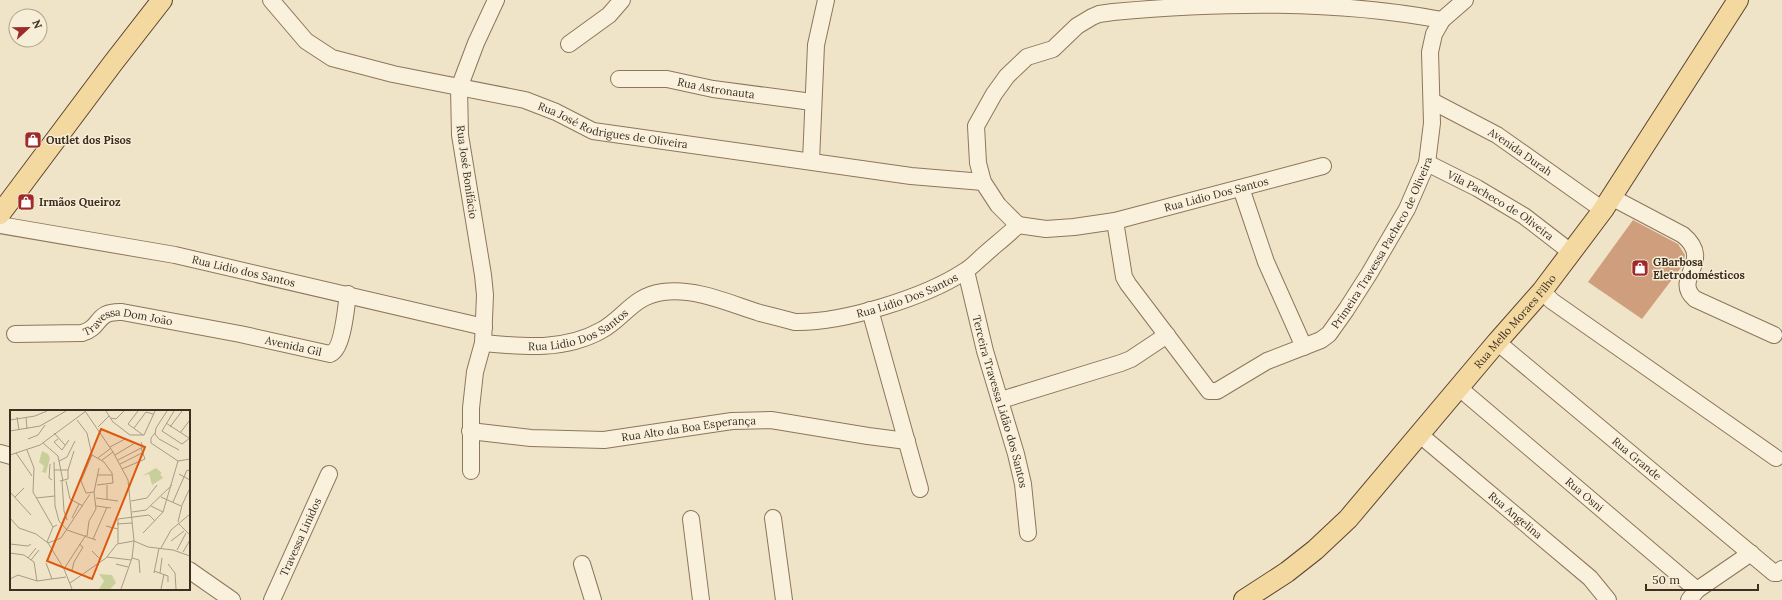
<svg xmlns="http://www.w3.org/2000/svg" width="1782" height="600" viewBox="0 0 1782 600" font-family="Lora,serif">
<rect width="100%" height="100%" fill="#f0e4c8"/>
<path fill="#cf9f7d" d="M 1633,220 L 1678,244 L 1685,255 L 1683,265 L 1642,319 L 1588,282 Z"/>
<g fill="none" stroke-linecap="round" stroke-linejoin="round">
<g stroke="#8d765c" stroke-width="18">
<g id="minor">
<path id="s1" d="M 271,0 L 306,41 L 332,58 L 393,74 L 525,100 L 556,112 L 593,131 L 911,176 L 983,182"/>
<path d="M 569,44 L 609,15 L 622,0"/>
<path id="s2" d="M 619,79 L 667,79 L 713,89 L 812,102"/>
<path id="s3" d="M 1432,101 L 1497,135 L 1603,210"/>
<path d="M 811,161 L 816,45 L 826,0"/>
<path id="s4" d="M 1427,163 L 1477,188 L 1524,216 L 1572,253"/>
<path d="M 1241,188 L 1266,262 L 1304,347"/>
<path d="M 1611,197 L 1683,235 C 1715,262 1671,278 1695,299 L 1774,335"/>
<path id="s5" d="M 1115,221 L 1124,277 L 1128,284 L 1209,391 L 1217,391 L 1267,361 L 1321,340 L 1329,334 L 1346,310 L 1369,274 L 1407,209 L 1427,163 L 1432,123 L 1430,52 L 1434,34 L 1442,20 L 1465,0"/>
<path id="s6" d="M 0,225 L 175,255 L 484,327"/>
<path d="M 1018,225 L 998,205 L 983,182 L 978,163 L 976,126 L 994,94 L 1007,76 L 1027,57 L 1053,49 L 1077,26 L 1092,17 L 1099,14 L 1113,12 C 1223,2 1335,0 1442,20"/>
<path id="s7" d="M 966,271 L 985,351 L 1016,454 L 1023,484 L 1028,533"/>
<path d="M 1542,291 L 1552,301 L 1776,458"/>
<path d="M 870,310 L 920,489"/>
<path id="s8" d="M 15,334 L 82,333 C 103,327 94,311 122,312 L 240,334 L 330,354 C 343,350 346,307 348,294"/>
<path id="s9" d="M 1497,342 L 1774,573 L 1777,573 L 1782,569"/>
<path id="s10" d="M 483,343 C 524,347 565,351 602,330 C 625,317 633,296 663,292 C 697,288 728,303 760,313 C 772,316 784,319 795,322 C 843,323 926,297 965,271 C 972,267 978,260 984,255 C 995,245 1007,236 1018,225 L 1046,229 L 1074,227 L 1115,221 L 1323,166"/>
<path id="s11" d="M 1458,387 L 1697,590"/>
<path d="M 1001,400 L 1121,363 L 1131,359 L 1167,335"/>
<path id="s12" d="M 470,431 L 531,438 L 604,440 L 732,421 L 771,420 L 868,436 L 907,441"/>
<path id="s13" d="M 1419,434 L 1590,578 L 1608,600"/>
<path d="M 0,453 L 11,456"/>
<path d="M 471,471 L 471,408 L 475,372 L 483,343 L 485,295 L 483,275 L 460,135 L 459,88 L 476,43 L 496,0"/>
<path d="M 773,518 L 784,600"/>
<path d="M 691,519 L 701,600"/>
<path d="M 582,564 L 593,600"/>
<path d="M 189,570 L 232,600"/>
<path id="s14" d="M 272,600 L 329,474"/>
<path d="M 1689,600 L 1697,590 L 1751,553"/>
</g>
</g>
<g stroke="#5b4430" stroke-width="22">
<g id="major">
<path d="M 0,214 L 113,63 L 162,0"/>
<path id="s15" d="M 1244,600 L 1287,572 L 1315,550 L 1348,519 L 1497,342 L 1542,291 L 1603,210 L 1738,0"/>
</g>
</g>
<use href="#minor" stroke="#faf1dc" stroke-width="16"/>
<use href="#major" stroke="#f3d9a0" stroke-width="20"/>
</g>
<defs>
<g id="shop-square" transform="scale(0.9)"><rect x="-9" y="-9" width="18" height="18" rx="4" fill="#9e2a2b" stroke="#f7eed8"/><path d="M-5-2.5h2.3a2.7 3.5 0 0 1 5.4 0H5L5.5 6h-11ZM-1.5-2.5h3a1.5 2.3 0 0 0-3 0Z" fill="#fff"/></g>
</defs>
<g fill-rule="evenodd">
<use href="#shop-square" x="33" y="140"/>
<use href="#shop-square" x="26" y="202"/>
<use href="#shop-square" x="1640" y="268"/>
</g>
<g text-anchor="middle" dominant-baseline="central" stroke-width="3" stroke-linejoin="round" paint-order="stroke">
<g font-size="11" fill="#3d2e20" stroke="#f7eed8">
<text stroke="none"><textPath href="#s2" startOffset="98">Rua Astronauta</textPath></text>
<text stroke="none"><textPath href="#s1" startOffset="375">Rua José Rodrigues de Oliveira</textPath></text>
<text stroke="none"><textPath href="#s3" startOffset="102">Avenida Durah</textPath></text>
<text transform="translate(467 172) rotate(82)">Rua José Bonifácio</text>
<text stroke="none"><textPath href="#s10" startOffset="783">Rua Lidio Dos Santos</textPath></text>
<text stroke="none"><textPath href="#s4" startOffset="85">Vila Pacheco de Oliveira</textPath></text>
<text stroke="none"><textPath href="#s5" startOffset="439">Primeira Travessa Pacheco de Oliveira</textPath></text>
<text stroke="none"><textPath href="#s6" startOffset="248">Rua Lidio dos Santos</textPath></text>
<text stroke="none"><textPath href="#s10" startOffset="447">Rua Lidio Dos Santos</textPath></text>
<text stroke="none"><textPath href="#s15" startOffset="391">Rua Mello Moraes Filho</textPath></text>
<text stroke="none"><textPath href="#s10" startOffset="99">Rua Lidio Dos Santos</textPath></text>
<text stroke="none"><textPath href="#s8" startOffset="117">Travessa Dom João</textPath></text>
<text stroke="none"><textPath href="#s8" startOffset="289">Avenida Gil</textPath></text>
<text stroke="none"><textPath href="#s7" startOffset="135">Terceira Travessa Lidão dos Santos</textPath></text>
<text stroke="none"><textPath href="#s12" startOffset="220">Rua Alto da Boa Esperança</textPath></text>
<text stroke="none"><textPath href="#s9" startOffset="182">Rua Grande</textPath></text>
<text stroke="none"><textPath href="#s11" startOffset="166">Rua Osni</textPath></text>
<text stroke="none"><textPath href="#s13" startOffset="126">Rua Angelina</textPath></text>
<text stroke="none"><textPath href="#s14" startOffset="69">Travessa Linidos</textPath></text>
</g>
<g font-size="11" font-weight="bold" fill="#3d2e20" stroke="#f7eed8" text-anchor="start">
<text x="46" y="140">Outlet dos Pisos</text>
<text x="39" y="202">Irmãos Queiroz</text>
<text x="1653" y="262">GBarbosa<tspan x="1653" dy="13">Eletrodomésticos</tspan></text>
</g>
</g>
<g transform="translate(10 410)">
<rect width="180" height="180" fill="#f0e4c8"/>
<path d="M 32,41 L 38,44 L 40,48 L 36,63 L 32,62 L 34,56 L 29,52 ZM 146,58 L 152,63 L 150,64 L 153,68 L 142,75 L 139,64 L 132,66 ZM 89,164 L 102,165 L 106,173 L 100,179 L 89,179 L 94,171 Z" fill="#c9cf9b"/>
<path fill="none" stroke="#a89b85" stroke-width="1" d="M 75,1 L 103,42 L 118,70 L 124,131 L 138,137 L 163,140 L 180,146M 96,1 L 103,12 L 120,25 L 134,25M 128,1 L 118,14 L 133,25M 157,1 L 146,18 L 145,24 L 149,29 L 169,40M 164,1 L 152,21 L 172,34 L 180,28M 7,7 L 9,20M 16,7 L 17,19M 101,8 L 106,9 L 114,1M 0,10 L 25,6 L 37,1M 67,10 L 77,23 L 82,45M 156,13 L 179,28M 88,17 L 99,6M 160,17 L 172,1M 124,18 L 136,2 L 143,4M 0,21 L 30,16 L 56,1M 44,23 L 55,35M 145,23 L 141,28 L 141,33 L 168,51M 170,23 L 180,10M 134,25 L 145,1M 18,29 L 28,25 L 35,15M 48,29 L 44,32 L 52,40 L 59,30M 33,33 L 48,46 L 53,71M 100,37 L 115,29M 17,40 L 24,58 L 23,82 L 43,117M 6,43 L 22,66M 0,45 L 30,35 L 76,1M 82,45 L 94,52 L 102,63 L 103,73 L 87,75M 82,45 L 71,71 L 76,83 L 84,82M 105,45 L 125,33M 88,48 L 101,38M 92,50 L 103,42M 108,50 L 133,37 L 131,32M 49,51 L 57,47 L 65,31M 168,51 L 180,49M 44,52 L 45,96 L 49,111 L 57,120 L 86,130M 40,54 L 39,68 L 42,70M 110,54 L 132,43M 112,59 L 135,49 L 131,38M 44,60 L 58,60M 169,64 L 180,70M 88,65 L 102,65M 50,71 L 58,69 L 58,60 L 64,41M 52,71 L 54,101 L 57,110M 56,71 L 60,89 L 73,96M 0,82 L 21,105M 5,87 L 14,78M 151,87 L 171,96M 26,88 L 45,86M 86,88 L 108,91M 97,89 L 97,75M 121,91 L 137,88 L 147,75M 163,92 L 177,60 L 180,61M 86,96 L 101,98M 141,96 L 153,102M 122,102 L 136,100 L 162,75M 0,108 L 9,118 L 26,124 L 38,133 L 54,159 L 62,179M 62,108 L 69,94M 168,112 L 172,95 L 180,78M 168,113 L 180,125M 107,114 L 122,113M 96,116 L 108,119M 133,123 L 153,102 L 168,51M 77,126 L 79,111 L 86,99 L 84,82 L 89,58M 83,129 L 97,97M 161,131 L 174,121M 37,132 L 43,117 L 47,115M 38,133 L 51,128 L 80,84M 108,133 L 108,109 L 139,105 L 145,111M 0,134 L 18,136 L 21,134M 151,138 L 161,120 L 180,104M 167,140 L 176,123M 82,141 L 91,150M 173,142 L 180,130M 0,143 L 14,145 L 24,152 L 27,171M 97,147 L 121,150M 18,148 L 26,138M 122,148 L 129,150 L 130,163M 21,150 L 29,140M 36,153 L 42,169M 106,154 L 118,157M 158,154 L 165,163 L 166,179M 54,159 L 76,125M 62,160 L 64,152 L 73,137 L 69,134M 144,161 L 158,166 L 158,172M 144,163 L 149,138M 150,163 L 152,148M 0,169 L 8,165 L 27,171 L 56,167M 60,173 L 96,148 L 107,134 L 124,131 L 122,148 L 111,179M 151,179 L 154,164"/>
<path fill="#df570d" fill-opacity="0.15" stroke="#df570d" stroke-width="2" d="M 91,19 L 135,37 L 82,169 L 37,151 Z"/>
<rect width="180" height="180" fill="none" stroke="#3d2e20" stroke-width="2"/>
</g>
<g transform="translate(28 28) rotate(68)"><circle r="19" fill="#f7eed8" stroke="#ada18e"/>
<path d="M0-3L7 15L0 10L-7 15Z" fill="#9e2a2b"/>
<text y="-6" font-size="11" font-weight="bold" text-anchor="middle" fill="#3d2e20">N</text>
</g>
<path d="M1646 584v6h112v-6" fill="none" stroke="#3d2e20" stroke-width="2"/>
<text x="1652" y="584" font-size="12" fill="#3d2e20" stroke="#f7eed8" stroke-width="3" paint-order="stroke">50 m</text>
</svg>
